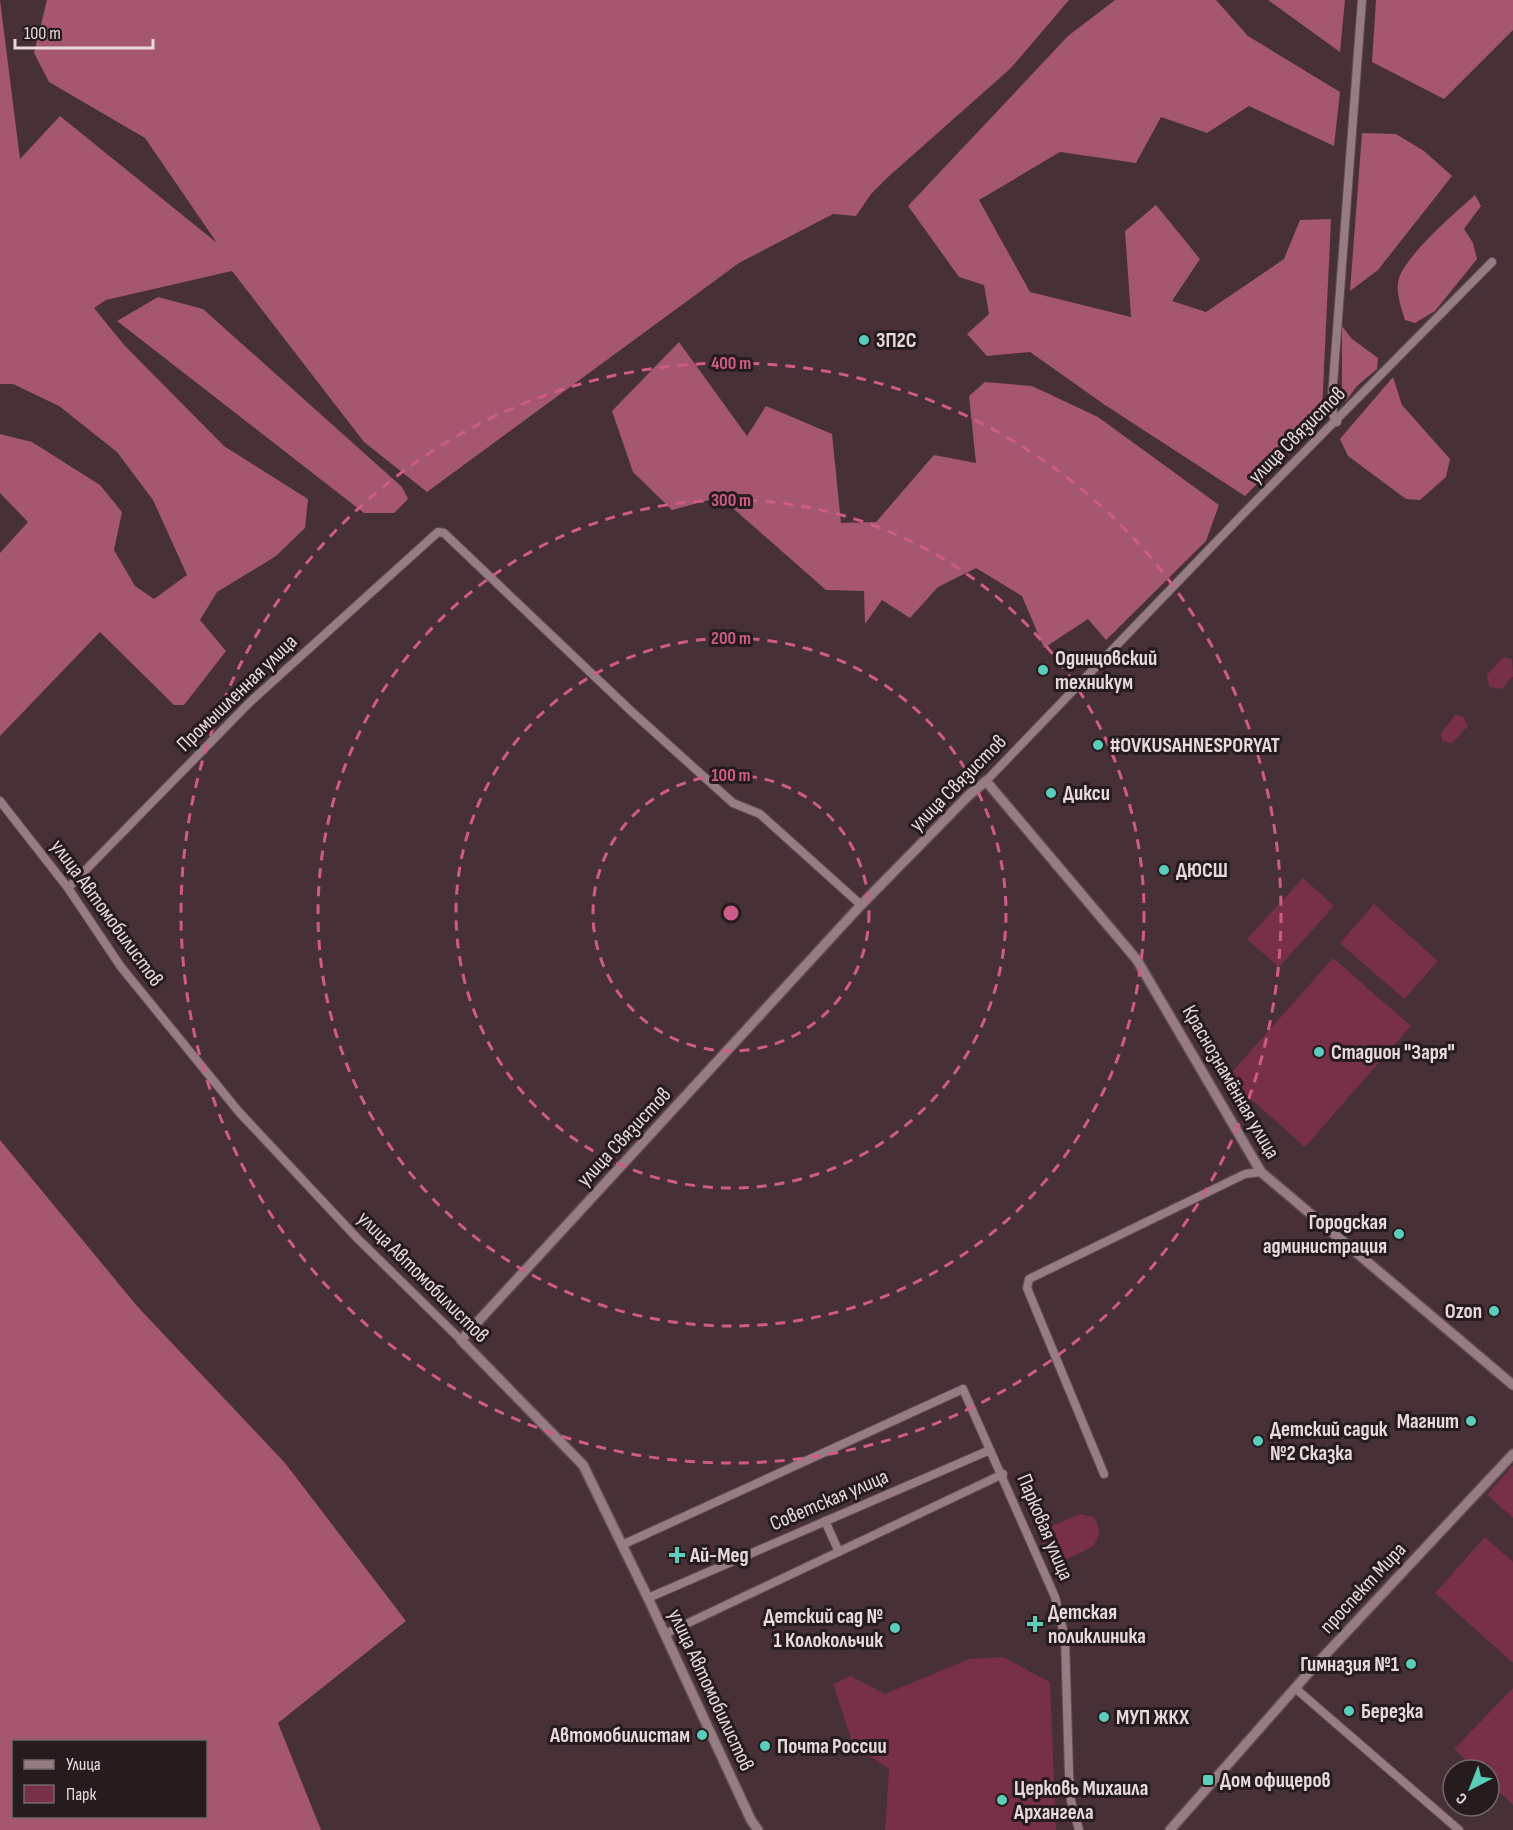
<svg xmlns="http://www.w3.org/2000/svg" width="1513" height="1830" viewBox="0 0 1513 1830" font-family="'Sofia Sans Condensed',sans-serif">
<rect width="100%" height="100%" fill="#473036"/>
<path fill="#773047" d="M 1503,657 L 1512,659 L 1513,676 L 1502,689 L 1489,687 L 1487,675 Z
M 1455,715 L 1463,716 L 1468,726 L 1452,743 L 1442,741 L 1441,733 Z
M 1303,878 L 1334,906 L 1279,967 L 1247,939 Z
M 1374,904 L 1438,961 L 1404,999 L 1340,943 Z
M 1333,958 L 1411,1026 L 1305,1147 L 1227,1078 Z
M 1513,1465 L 1513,1518 L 1487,1495 Z
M 1080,1514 L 1094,1517 L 1100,1531 L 1094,1546 L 1060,1562 L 1047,1554 L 1041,1541 L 1049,1527 Z
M 1485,1537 L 1513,1562 L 1513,1663 L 1435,1593 Z
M 1003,1657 L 1050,1682 L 1056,1830 L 885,1830 L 889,1769 L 853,1745 L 833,1684 L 851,1676 L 885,1694 L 969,1659 Z
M 1513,1688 L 1513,1805 L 1489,1782 L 1489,1770 L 1476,1770 L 1454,1749 Z"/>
<path fill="#a4576e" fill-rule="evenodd" d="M 0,0 L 20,159 L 60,116 L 217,243 L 145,138 L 49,82 L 34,53 L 47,0 L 1069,0 L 1011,68 L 888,177 L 871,194 L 856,216 L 833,214 L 739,263 L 427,492 L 364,442 L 232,271 L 106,300 L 94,308 L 125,346 L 224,446 L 308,499 L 305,528 L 276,556 L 217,592 L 200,620 L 226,651 L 184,705 L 174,705 L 100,632 L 0,736 L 0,553 L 28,522 L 0,493 L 0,434 L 32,442 L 100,485 L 122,512 L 114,550 L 135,586 L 154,599 L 187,575 L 153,500 L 117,452 L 59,406 L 13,384 L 0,384 Z
M 1115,0 L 1216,0 L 1248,36 L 1340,92 L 1334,146 L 1249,106 L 1207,133 L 1161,117 L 1136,163 L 1060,152 L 979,200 L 1030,292 L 1131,317 L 1125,231 L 1156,205 L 1200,259 L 1172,301 L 1206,312 L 1284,259 L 1300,220 L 1331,219 L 1322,411 L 1312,429 L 1245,496 L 1105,405 L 1030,352 L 987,356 L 967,334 L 989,314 L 984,285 L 959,277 L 908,206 L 1068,36 Z
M 1268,0 L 1345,0 L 1340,52 Z
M 1376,0 L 1513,0 L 1513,30 L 1444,99 L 1372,62 Z
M 1362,133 L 1396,134 L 1424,151 L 1452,176 L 1378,270 L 1350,291 Z
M 1475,195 L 1481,206 L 1464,229 L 1473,243 L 1477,259 L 1435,311 L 1415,323 L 1405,320 C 1401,307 1395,291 1399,278 C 1408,253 1455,213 1475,195 Z
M 158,297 L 203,309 L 402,487 L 408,499 L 394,513 L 364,513 L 117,321 Z
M 1342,326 L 1352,339 L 1378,358 L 1377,369 L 1357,386 L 1346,401 L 1342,402 Z
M 679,342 L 747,436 L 766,406 L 832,434 L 841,523 L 876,522 L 934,455 L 976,463 L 969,396 L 985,382 L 1032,386 L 1098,417 L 1219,505 L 1206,541 L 1106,640 L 1088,619 L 1044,648 L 1022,596 L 976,568 L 938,587 L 910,618 L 882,600 L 865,624 L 864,591 L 826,590 L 720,497 L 672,510 L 633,472 L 612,411 Z
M 1393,377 L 1402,405 L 1450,459 L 1446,477 L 1420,500 L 1406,499 L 1348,456 L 1340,439 Z
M 0,1140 L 137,1306 L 285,1463 L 406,1621 L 278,1723 L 321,1830 L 0,1830 ZM 14,1742 L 206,1742 L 206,1816 L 14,1816 Z"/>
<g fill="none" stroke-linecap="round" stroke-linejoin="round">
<g stroke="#614e52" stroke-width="10">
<path id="minor" d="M 1337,422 L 1333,415 L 1332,397 L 1362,0
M 986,781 L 1245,512 L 1492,262
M 0,801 L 68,888 L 121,967 L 239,1112 L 357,1238 L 461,1340
M 68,888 L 250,702 L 438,532 L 444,533 L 631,711 L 733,803 L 760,814 L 861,905
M 1104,1474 L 1027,1288 L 1029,1279 L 1245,1174 L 1261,1172
M 825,1521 L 839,1552
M 622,1545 L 963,1389 L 1055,1597 L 1065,1638 L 1069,1774 L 1071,1801 L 1079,1830
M 648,1598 L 990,1450
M 665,1634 L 1003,1474
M 1295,1688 L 1459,1830"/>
</g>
<g stroke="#614e52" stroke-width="12">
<path id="tertiary" d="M 758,1830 L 751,1820 L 648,1598 L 583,1465 L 461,1340 L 861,905 L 969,795 L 986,781 L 1137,960 L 1261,1172 L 1513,1385
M 1170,1830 L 1311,1670 L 1513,1454"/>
</g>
<use href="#minor" stroke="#977d83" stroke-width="8"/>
<use href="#tertiary" stroke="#977d83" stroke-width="9"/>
</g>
<g fill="none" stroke="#cf5c88" stroke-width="3" stroke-dasharray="10 8">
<circle cx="731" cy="913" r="138"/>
<circle cx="731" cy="913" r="275"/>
<circle cx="731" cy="913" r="413"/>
<circle cx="731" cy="913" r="550"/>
</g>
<g fill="#5bcebb" stroke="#261c1e" stroke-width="2">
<circle cx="864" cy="340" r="6"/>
<circle cx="1043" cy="670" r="6"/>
<circle cx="1098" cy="745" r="6"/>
<circle cx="1051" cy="793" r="6"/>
<circle cx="1164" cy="870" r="6"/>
<circle cx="1319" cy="1052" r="6"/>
<circle cx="1399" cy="1234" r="6"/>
<circle cx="1494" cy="1311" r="6"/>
<circle cx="1471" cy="1421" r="6"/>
<circle cx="1258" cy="1441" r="6"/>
<path d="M674 1546h6v6h6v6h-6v6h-6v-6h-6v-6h6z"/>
<path d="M1032 1615h6v6h6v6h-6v6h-6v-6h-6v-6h6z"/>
<circle cx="895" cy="1628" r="6"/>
<circle cx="1411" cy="1664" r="6"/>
<circle cx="1349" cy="1711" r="6"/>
<circle cx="1104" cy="1717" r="6"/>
<circle cx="702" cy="1735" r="6"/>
<circle cx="765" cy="1746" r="6"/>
<rect x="1202" y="1774" width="12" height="12" rx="3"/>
<circle cx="1002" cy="1800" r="6"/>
</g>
<g text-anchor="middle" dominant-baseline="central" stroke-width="6" stroke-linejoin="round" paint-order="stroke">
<g font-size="21" font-weight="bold" fill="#e8d9dc" stroke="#261c1e" text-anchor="start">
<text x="876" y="340">3П2С</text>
<text x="1055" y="658">Одинцовский<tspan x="1055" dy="24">техникум</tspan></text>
<text x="1110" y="745">#OVKUSAHNESPORYAT</text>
<text x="1063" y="793">Дикси</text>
<text x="1176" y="870">ДЮСШ</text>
<text x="1331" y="1052">Стадион "Заря"</text>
<text x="1387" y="1222" text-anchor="end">Городская<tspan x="1387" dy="24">администрация</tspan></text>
<text x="1482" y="1311" text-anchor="end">Ozon</text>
<text x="1459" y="1421" text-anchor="end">Магнит</text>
<text x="1270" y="1429">Детский садик<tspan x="1270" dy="24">№2 Сказка</tspan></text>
<text x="690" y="1555">Ай-Мед</text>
<text x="1048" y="1612">Детская<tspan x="1048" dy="24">поликлиника</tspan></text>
<text x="883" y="1616" text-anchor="end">Детский сад №<tspan x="883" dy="24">1 Колокольчик</tspan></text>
<text x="1399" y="1664" text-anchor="end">Гимназия №1</text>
<text x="1361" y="1711">Березка</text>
<text x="1116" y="1717">МУП ЖКХ</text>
<text x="690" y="1735" text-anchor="end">Автомобилистам</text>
<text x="777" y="1746">Почта России</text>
<text x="1220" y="1780">Дом офицеров</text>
<text x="1014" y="1788">Церковь Михаила<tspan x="1014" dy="24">Архангела</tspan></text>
</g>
<g font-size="21" fill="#e8d9dc" stroke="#261c1e">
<text transform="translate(1297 435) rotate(-45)">улица Связистов</text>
<text transform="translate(237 693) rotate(-44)">Промышленная улица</text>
<text transform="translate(958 783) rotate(-45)">улица Связистов</text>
<text transform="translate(107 913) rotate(54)">улица Автомобилистов</text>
<text transform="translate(1231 1082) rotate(60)">Краснознамённая улица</text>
<text transform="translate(624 1137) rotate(-47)">улица Связистов</text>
<text transform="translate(423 1277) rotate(45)">улица Автомобилистов</text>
<text transform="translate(829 1500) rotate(-23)">Советская улица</text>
<text transform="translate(1045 1527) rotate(67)">Парковая улица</text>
<text transform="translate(1363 1588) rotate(-47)">проспект Мира</text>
<text transform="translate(711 1690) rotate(65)">улица Автомобилистов</text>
</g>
</g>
<circle cx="731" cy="913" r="9" fill="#cf5c88" stroke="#261c1e" stroke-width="3"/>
<g font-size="18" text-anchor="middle" font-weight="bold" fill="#cf5c88" stroke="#261c1e" stroke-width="6" stroke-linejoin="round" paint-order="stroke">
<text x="731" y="369">400 m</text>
<text x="731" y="506">300 m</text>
<text x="731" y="644">200 m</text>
<text x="731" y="781">100 m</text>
</g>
<rect x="12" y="1740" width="195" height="78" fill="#261c1e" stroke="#74686a" stroke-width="1.5"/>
<rect x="24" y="1760" width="30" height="9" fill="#977d83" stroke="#74686a" stroke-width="1.5"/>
<text x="66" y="1770" font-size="18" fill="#e8d9dc">Улица</text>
<rect x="24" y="1785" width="30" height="18" fill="#773047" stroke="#74686a" stroke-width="1.5"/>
<text x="66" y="1800" font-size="18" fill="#e8d9dc">Парк</text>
<g transform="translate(1471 1788) rotate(222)"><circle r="28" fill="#261c1e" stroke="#74686a" stroke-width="1.5"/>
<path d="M0-4.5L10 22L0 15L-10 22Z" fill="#5bcebb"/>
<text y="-9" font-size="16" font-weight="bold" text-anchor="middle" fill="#e8d9dc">С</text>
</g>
<path d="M15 39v9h138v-9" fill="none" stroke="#e8d9dc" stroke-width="3"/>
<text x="24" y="39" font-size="18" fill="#e8d9dc" stroke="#261c1e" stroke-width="4.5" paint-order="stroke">100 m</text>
</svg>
